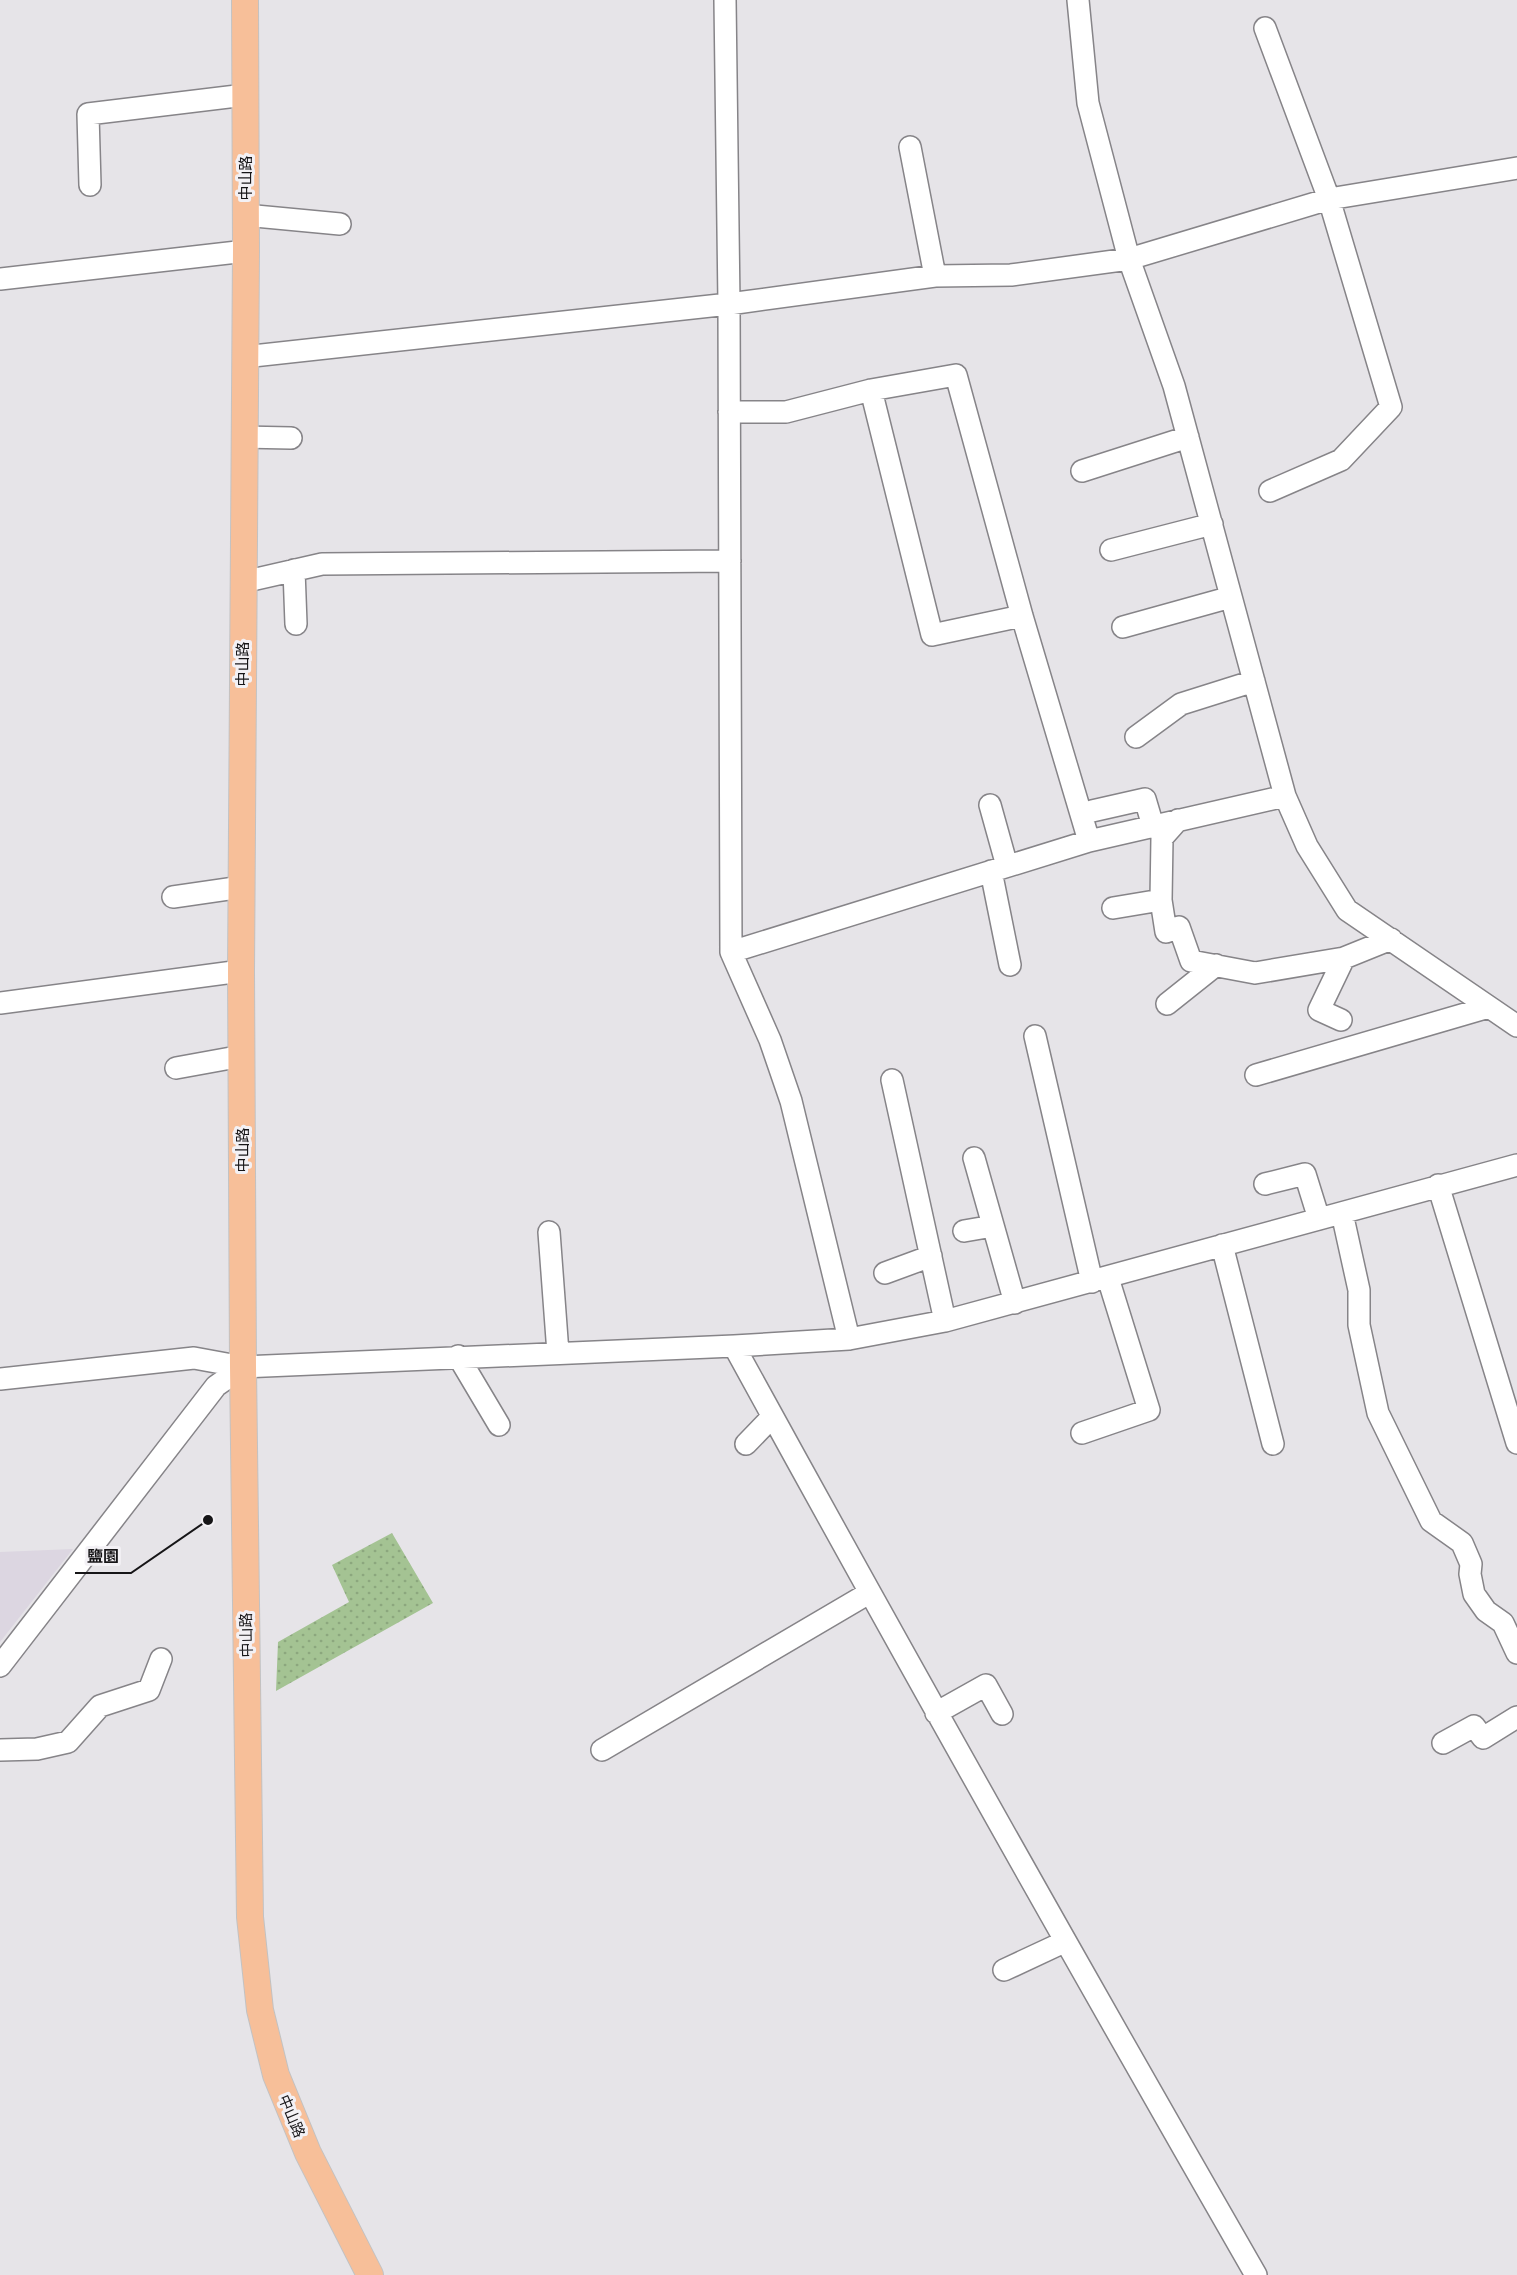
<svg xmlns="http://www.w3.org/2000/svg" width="1517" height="2275" viewBox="0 0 1517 2275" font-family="Poppins,'Noto Sans TC',sans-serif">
<defs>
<pattern id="grass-dots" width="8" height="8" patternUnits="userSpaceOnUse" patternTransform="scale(1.5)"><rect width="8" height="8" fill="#a4c393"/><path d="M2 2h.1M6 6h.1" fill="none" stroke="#8ca77e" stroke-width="1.8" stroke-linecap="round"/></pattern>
</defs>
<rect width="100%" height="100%" fill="#e6e4e8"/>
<path fill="#dcd6e1" d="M 73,1549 L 0,1642 L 0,1552 Z"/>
<path fill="url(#grass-dots)" d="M 392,1533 L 433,1603 L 276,1691 L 278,1642 L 349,1602 L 332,1565 Z"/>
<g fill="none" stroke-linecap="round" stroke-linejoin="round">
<g stroke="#868488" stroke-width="24">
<path id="minor" d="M 1078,0 L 1088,103 L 1129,259 L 1174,386 L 1285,796 L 1307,846 L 1347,910 L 1517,1026
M 1265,28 L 1329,199 L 1391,407 L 1341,460 L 1270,491
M 910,147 L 935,276
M 90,185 L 88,114 L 245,95
M 245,215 L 340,224
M 0,279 L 246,251
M 244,357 L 729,304 L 725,0
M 871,390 L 932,635 L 1022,616
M 729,412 L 786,412 L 871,390 L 956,375 L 1022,616 L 1089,841
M 244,437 L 291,438
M 1082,471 L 1188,437
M 1111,550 L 1212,524
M 294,570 L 296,624
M 243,582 L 322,564 L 730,561
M 1123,627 L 1231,597
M 1136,737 L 1181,704 L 1254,681
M 990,805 L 1007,866
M 1092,811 L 1145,799 L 1153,826
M 1178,820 L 1162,838 L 1161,900 L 1166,932 L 1179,927 L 1191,961 L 1255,973 L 1344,958 L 1391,939
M 991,871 L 1010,965
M 173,897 L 242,887
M 1113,908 L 1161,900
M 731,952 L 1089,841 L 1285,796
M 0,1003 L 241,971
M 1167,1004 L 1216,965
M 1341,1020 L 1319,1010 L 1344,958
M 1035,1036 L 1092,1282
M 176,1068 L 242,1056
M 1256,1075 L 1489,1007
M 892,1080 L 945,1321
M 974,1158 L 1015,1303
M 1265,1184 L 1305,1174 L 1319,1219
M 1438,1185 L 1517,1443
M 1342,1213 L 1359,1290 L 1359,1325 L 1378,1413 L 1431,1521 L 1462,1543 L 1471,1564 L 1470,1574 L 1474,1594 L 1486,1611 L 1503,1623 L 1517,1653
M 964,1231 L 993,1226
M 549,1232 L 558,1353
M 1222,1245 L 1273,1444
M 885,1273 L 931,1256
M 849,1339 L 791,1101 L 770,1040 L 731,952 L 729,304 L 935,276 L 1011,275 L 1129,259 L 1329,199 L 1517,168
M 734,1346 C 905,1658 1079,1967 1256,2275
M 458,1356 L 499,1425
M 0,1379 L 194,1358 L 243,1367
M 1082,1433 L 1149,1410 L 1108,1278
M 746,1444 L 772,1417
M 0,1666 L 216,1386 L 243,1367 L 734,1346 L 849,1339 L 945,1321 L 1517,1165
M 936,1713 L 986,1685 L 1002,1714
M 1443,1743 L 1474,1726 L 1483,1738 L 1517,1717
M 0,1750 L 37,1749 L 68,1742 L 100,1706 L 149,1690 L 161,1659
M 602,1750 L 869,1593
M 1004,1970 L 1064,1942"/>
</g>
<g stroke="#c2c2c3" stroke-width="28">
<path id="major" d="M 245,0 L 246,251 L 241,971 L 243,1367 L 250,1917 L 260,2010 L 276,2075 L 308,2153 L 370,2275"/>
</g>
<use href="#minor" stroke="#fff" stroke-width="21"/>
<use href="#major" stroke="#f7bf99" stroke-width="26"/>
</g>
<g text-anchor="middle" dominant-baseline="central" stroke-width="6" stroke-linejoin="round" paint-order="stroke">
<g font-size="15" fill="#161517" stroke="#f3f1f5">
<text transform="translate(245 178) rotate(-90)">中山路</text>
<text transform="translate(242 664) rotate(-90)">中山路</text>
<text transform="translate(242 1150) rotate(-90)">中山路</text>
<text transform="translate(246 1635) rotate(-91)">中山路</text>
<text transform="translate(292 2116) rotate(67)">中山路</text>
</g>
</g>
<path fill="none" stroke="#161517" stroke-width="2" d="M208 1520L131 1573H75"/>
<circle fill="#161517" stroke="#f3f1f5" stroke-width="2" cx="208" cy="1520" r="6"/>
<g font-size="16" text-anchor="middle" font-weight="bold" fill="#161517" stroke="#f3f1f5" stroke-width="6" stroke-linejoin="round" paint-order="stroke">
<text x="103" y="1562">鹽園</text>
</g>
</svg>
